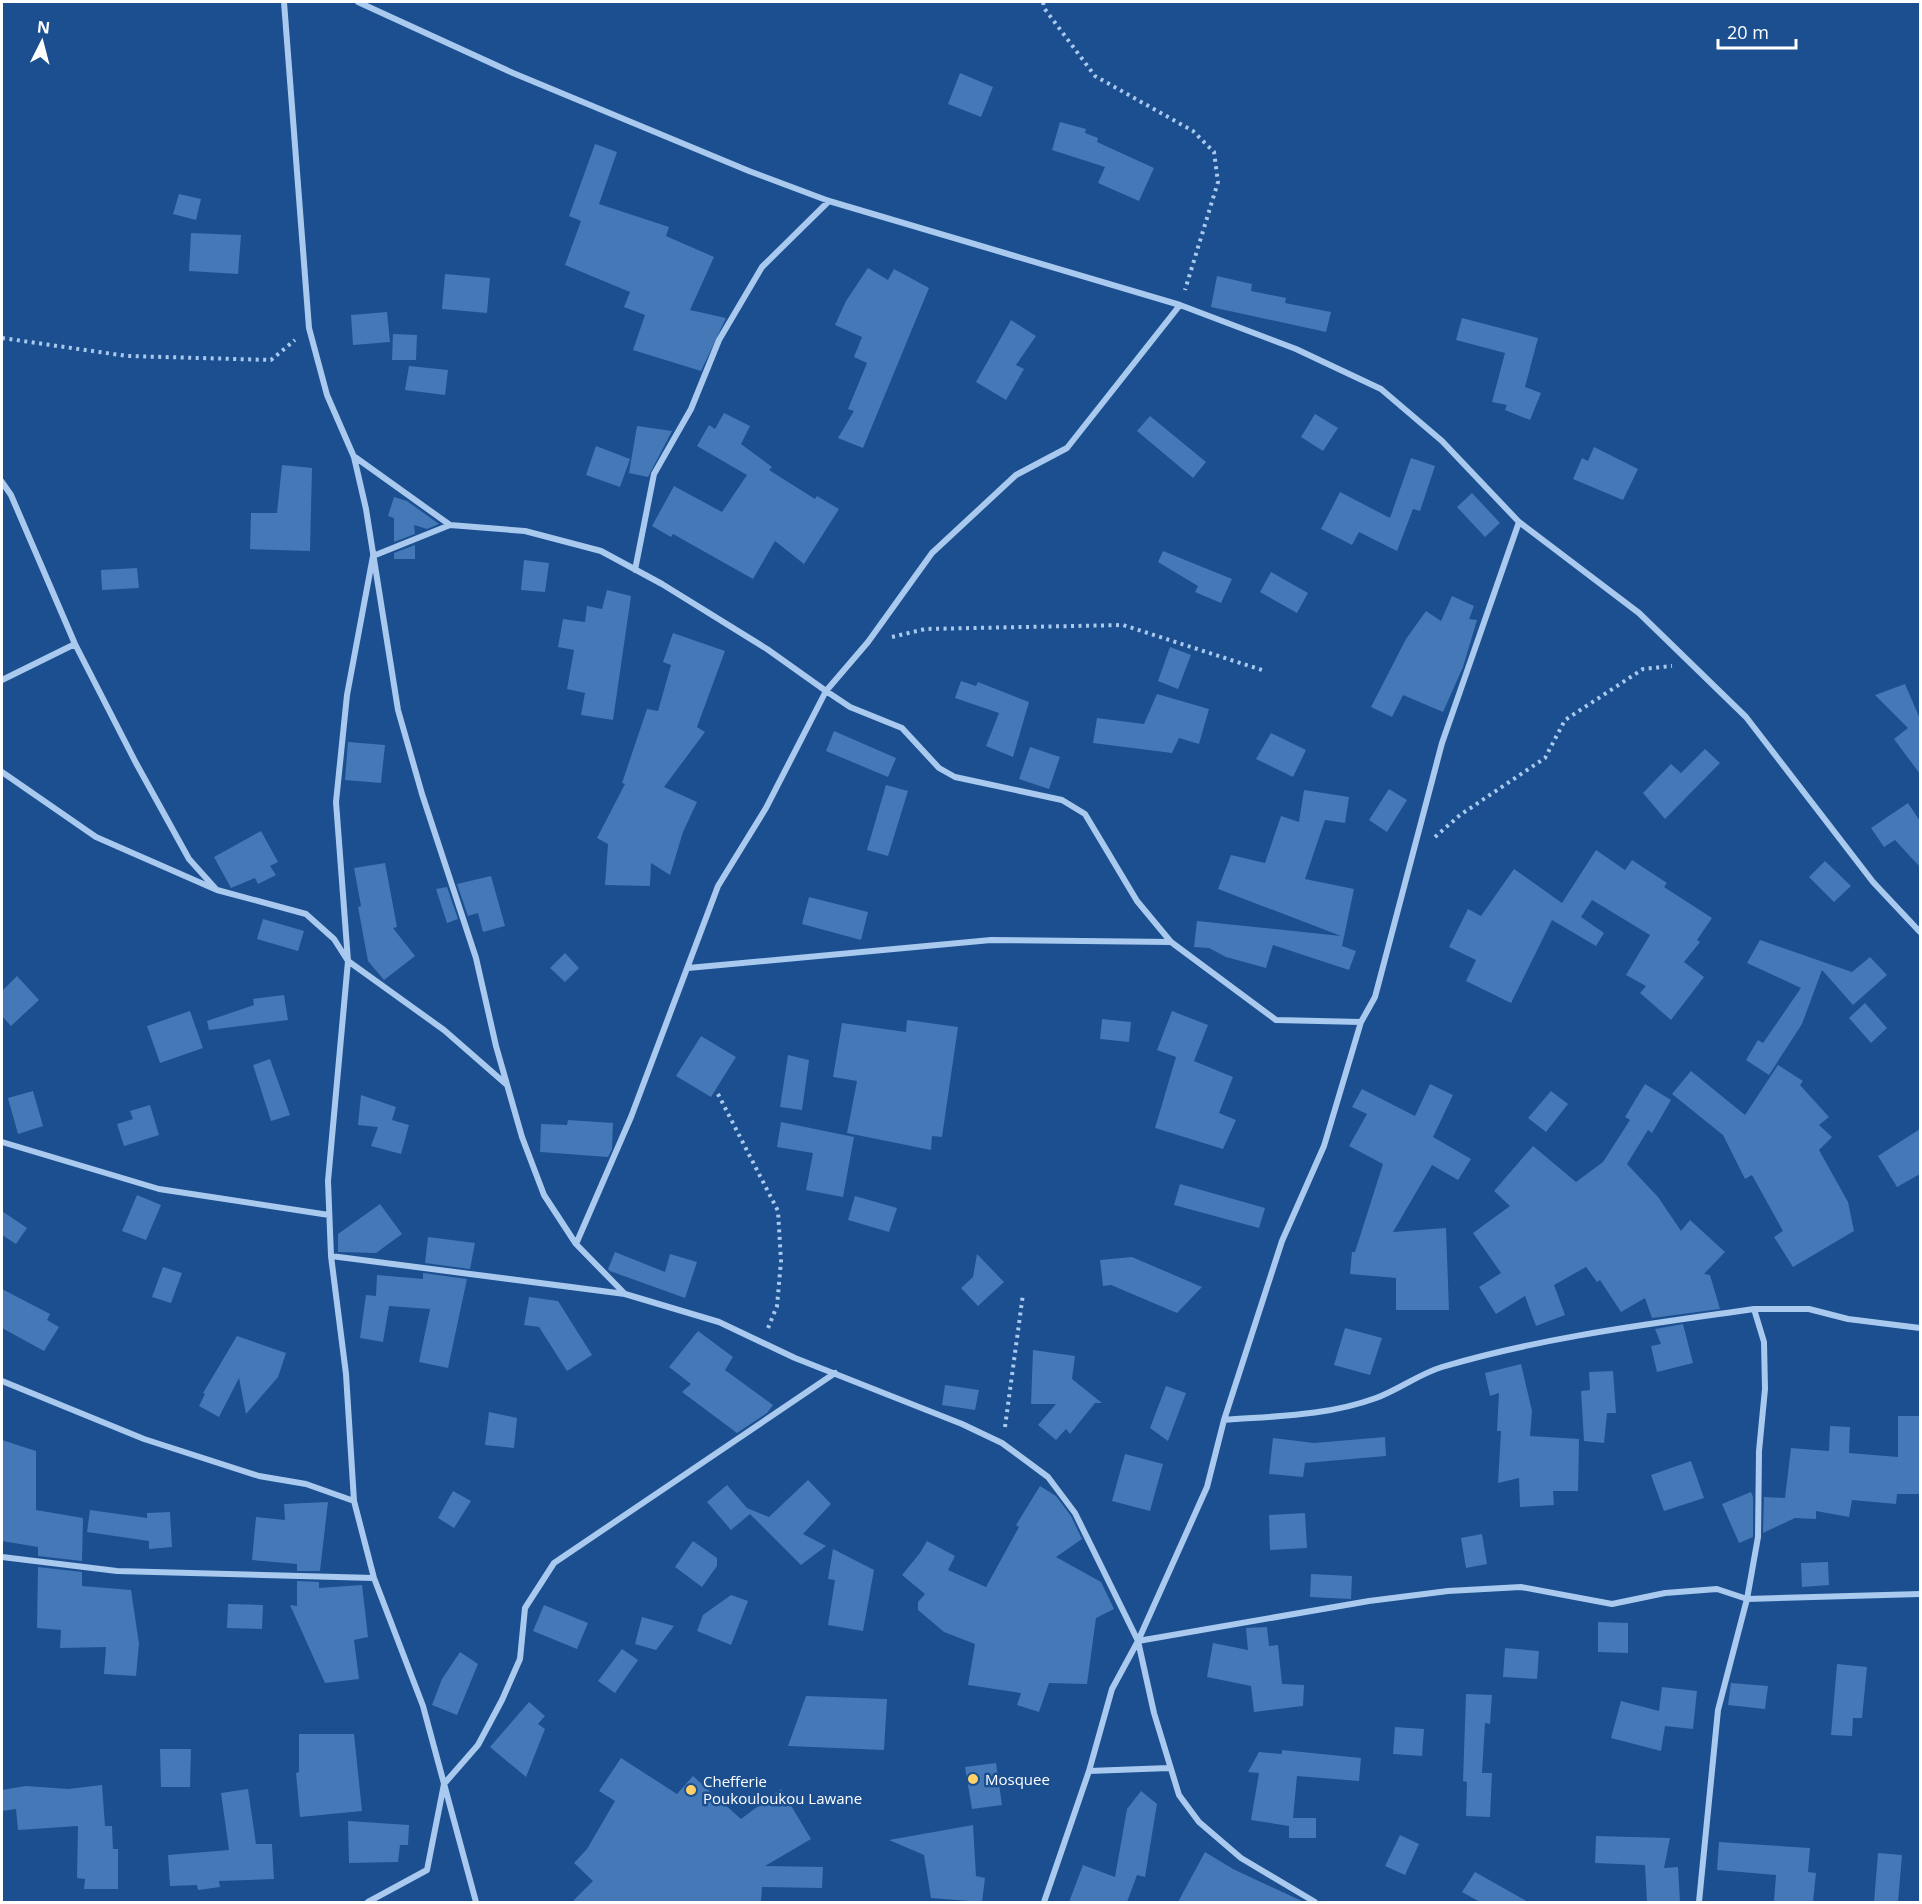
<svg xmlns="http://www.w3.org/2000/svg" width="1922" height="1904" viewBox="0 0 1922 1904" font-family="'Open Sans',sans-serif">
<rect width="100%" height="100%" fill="#1b4f8f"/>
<path fill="#4478b7" d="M 960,73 L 993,87 L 981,117 L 948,104 Z
M 1060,122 L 1086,129 L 1085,133 L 1098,138 L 1097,142 L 1154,168 L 1139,201 L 1098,183 L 1105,167 L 1052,150 Z
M 595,144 L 617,152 L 599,204 L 669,227 L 666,236 L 714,257 L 690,310 L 726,318 L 701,371 L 633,350 L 645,315 L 624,307 L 630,292 L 565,265 L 581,221 L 569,216 Z
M 179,194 L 201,199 L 196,220 L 173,214 Z
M 191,233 L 241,235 L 238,274 L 189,271 Z
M 868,268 L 888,280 L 894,269 L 929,288 L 863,448 L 838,438 L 854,411 L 848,409 L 867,363 L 854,357 L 862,337 L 835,325 L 846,301 Z
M 445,274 L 490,278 L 487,313 L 442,309 Z
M 1217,276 L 1252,284 L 1251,291 L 1286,298 L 1285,303 L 1331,312 L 1326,332 L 1211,307 Z
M 387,312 L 390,342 L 353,345 L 351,315 Z
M 1462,318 L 1538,338 L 1525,387 L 1541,393 L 1530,420 L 1505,410 L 1507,405 L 1492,402 L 1505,353 L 1456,340 Z
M 1011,320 L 1036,336 L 1016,365 L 1024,369 L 1006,400 L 976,382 Z
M 393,334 L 417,335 L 416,360 L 392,360 Z
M 409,366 L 448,370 L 445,395 L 405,390 Z
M 724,413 L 750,426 L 741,444 L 772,467 L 769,470 L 815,499 L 817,496 L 839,509 L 804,564 L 775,541 L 753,579 L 673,534 L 671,537 L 652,526 L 674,486 L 722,512 L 747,475 L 697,446 L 709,425 L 715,429 Z
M 1315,414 L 1338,428 L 1323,451 L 1301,437 Z
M 1150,416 L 1206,462 L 1193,478 L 1137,431 Z
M 637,426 L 672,431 L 648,477 L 629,473 Z
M 596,446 L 630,459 L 620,487 L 586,475 Z
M 1594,447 L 1638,469 L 1623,500 L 1573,479 L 1582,458 L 1588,461 Z
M 1411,458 L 1435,466 L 1420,511 L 1413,509 L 1397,551 L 1359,532 L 1352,545 L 1321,529 L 1340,492 L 1390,518 Z
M 282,465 L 312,468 L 310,551 L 250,549 L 251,513 L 277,513 Z
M 1472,493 L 1500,523 L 1485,537 L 1457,507 Z
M 394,497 L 407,501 L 439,524 L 427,529 L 414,525 L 415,534 L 394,542 L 394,518 L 388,516 Z
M 415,545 L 415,559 L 394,559 L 394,553 Z
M 1163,551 L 1232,579 L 1221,603 L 1195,592 L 1198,586 L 1158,562 Z
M 524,560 L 549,563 L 545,592 L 521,590 Z
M 137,568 L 139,588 L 102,590 L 101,570 Z
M 1271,572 L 1308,593 L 1297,613 L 1260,592 Z
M 607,590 L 631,596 L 613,720 L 581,715 L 585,693 L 567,689 L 574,650 L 558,647 L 563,619 L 585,622 L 587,606 L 602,609 Z
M 1452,596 L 1474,606 L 1469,619 L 1477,620 L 1463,667 L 1443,712 L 1403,695 L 1392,717 L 1371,707 L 1406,639 L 1426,611 L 1441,621 Z
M 673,633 L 725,651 L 697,727 L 705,732 L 664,787 L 697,802 L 683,832 L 670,875 L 651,863 L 650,886 L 605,885 L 608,844 L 597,838 L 625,784 L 622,783 L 647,709 L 658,711 L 671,665 L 663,662 Z
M 1170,647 L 1191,655 L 1178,689 L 1158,681 Z
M 961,681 L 976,686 L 978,682 L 1029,702 L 1013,757 L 986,746 L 999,713 L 955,698 Z
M 1905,684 L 1920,719 L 1920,774 L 1894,739 L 1908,728 L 1875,695 Z
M 1157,694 L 1209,709 L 1199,744 L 1179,738 L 1172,753 L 1093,743 L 1097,718 L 1144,724 Z
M 834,731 L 896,758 L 888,777 L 826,751 Z
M 1271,733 L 1306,750 L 1293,777 L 1256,759 Z
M 348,742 L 385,745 L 381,783 L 345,780 Z
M 1030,747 L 1060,757 L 1049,789 L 1019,779 Z
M 1705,749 L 1720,763 L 1665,819 L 1643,793 L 1671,764 L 1681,773 Z
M 886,785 L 908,791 L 888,856 L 867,850 Z
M 1389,789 L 1407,800 L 1387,832 L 1369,820 Z
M 1304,790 L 1349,797 L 1345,823 L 1325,820 L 1305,879 L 1354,889 L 1342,946 L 1356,951 L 1349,970 L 1273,945 L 1266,968 L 1226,957 L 1209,948 L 1194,947 L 1197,921 L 1341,936 L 1218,889 L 1231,855 L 1265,863 L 1281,816 L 1299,822 Z
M 1908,803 L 1920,821 L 1920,867 L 1895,840 L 1884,847 L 1871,828 Z
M 261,831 L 278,862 L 270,866 L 276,875 L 258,884 L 255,878 L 231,888 L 214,857 Z
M 1596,850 L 1625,870 L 1632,860 L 1667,883 L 1664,887 L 1712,918 L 1697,940 L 1700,942 L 1684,962 L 1704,977 L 1671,1020 L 1640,993 L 1646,986 L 1626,975 L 1650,935 L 1592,900 L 1581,917 L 1604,933 L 1596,946 L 1552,920 L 1511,1003 L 1466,981 L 1476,960 L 1449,947 L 1468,909 L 1481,916 L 1514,869 L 1562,903 Z
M 1825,861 L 1851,886 L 1834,902 L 1809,877 Z
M 385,863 L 397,927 L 393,928 L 415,956 L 384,980 L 368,961 L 358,907 L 361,906 L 354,868 Z
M 491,876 L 505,926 L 483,932 L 478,913 L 468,916 L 457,884 Z
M 447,887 L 458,919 L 447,923 L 436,889 Z
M 809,897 L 868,912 L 861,940 L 802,924 Z
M 263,919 L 304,931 L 298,951 L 257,939 Z
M 1760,940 L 1852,972 L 1870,957 L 1887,975 L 1853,1005 L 1822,970 L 1802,1024 L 1769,1075 L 1746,1060 L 1758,1040 L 1763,1043 L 1801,988 L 1747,963 Z
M 565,953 L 579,968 L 565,982 L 550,968 Z
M 17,976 L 39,1000 L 11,1026 L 2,1016 L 2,991 Z
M 284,995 L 288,1020 L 209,1030 L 207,1021 L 254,1005 L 253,999 Z
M 1865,1003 L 1887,1028 L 1871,1043 L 1849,1018 Z
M 190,1011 L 203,1048 L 160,1063 L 147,1026 Z
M 1172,1011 L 1208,1025 L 1194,1061 L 1233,1077 L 1219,1113 L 1236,1120 L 1223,1149 L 1155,1128 L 1176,1057 L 1157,1050 Z
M 1102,1019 L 1131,1022 L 1129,1042 L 1100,1039 Z
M 907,1020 L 958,1027 L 942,1137 L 932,1136 L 931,1150 L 847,1133 L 857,1081 L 833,1077 L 842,1023 L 906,1032 Z
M 701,1036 L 736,1057 L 711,1097 L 676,1076 Z
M 788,1055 L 809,1060 L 802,1110 L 780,1107 Z
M 270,1059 L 290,1115 L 271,1121 L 253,1065 Z
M 1778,1065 L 1803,1081 L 1800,1085 L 1829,1117 L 1819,1125 L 1832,1137 L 1819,1150 L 1848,1202 L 1854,1231 L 1793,1267 L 1774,1237 L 1783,1231 L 1752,1175 L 1745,1179 L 1723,1135 L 1672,1094 L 1691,1071 L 1745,1115 Z
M 1430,1084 L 1453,1095 L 1433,1137 L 1471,1159 L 1458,1180 L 1432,1165 L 1393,1232 L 1446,1228 L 1449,1310 L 1396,1310 L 1396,1278 L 1350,1274 L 1352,1252 L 1355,1252 L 1383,1164 L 1349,1146 L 1367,1114 L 1352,1107 L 1362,1089 L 1415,1116 Z
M 1645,1084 L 1671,1100 L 1652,1133 L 1648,1130 L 1627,1164 L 1658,1197 L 1681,1231 L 1690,1220 L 1725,1252 L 1704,1274 L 1710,1275 L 1720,1309 L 1652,1318 L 1645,1298 L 1621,1312 L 1600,1280 L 1597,1282 L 1586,1267 L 1554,1285 L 1565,1315 L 1536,1326 L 1525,1296 L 1496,1314 L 1479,1287 L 1501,1273 L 1473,1233 L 1510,1206 L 1494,1191 L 1533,1146 L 1576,1182 L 1603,1162 L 1630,1120 L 1625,1117 Z
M 33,1091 L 43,1126 L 18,1134 L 8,1098 Z
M 1551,1091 L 1568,1104 L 1546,1132 L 1528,1118 Z
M 361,1095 L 396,1107 L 392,1120 L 409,1125 L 401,1154 L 371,1146 L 378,1127 L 358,1125 Z
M 150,1105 L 159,1135 L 124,1146 L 117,1124 L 133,1119 L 130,1111 Z
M 568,1120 L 613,1123 L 612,1149 L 608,1157 L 540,1152 L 541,1124 L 567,1125 Z
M 781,1122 L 854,1137 L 843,1197 L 806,1190 L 813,1153 L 777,1147 Z
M 1920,1129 L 1920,1174 L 1897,1187 L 1878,1156 Z
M 1180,1184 L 1265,1208 L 1259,1228 L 1174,1205 Z
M 137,1195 L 161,1205 L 146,1240 L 122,1231 Z
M 855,1196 L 897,1208 L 889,1232 L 848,1220 Z
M 380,1204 L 402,1234 L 376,1253 L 338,1252 L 338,1234 Z
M 2,1211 L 27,1228 L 16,1244 L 2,1235 Z
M 428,1237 L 475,1243 L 470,1269 L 425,1263 Z
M 615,1252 L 665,1272 L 670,1254 L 697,1262 L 685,1298 L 610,1271 L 608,1269 Z
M 977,1254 L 1004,1282 L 978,1306 L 961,1288 L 973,1277 Z
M 1132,1257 L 1202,1287 L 1177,1313 L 1111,1285 L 1103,1286 L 1100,1260 Z
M 163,1267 L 182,1273 L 171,1303 L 152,1297 Z
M 423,1273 L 467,1279 L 448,1368 L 419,1362 L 430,1309 L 389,1306 L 383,1342 L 360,1338 L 366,1295 L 376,1296 L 377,1275 L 423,1279 Z
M 2,1289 L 50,1314 L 47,1320 L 59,1327 L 44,1351 L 2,1328 Z
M 529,1297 L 558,1301 L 592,1355 L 567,1371 L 539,1327 L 524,1325 Z
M 1683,1324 L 1693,1363 L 1657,1372 L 1651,1346 L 1661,1344 L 1655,1329 Z
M 1345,1328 L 1382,1338 L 1370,1375 L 1334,1365 Z
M 698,1331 L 733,1357 L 725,1370 L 773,1405 L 767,1413 L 737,1433 L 682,1392 L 691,1384 L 669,1367 Z
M 237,1336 L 286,1353 L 278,1377 L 246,1414 L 239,1378 L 219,1417 L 199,1406 L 205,1394 L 203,1393 Z
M 1033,1350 L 1075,1356 L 1072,1379 L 1102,1403 L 1095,1403 L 1070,1434 L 1066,1429 L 1056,1440 L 1038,1425 L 1056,1404 L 1031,1404 Z
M 1521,1364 L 1532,1411 L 1530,1436 L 1579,1439 L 1578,1491 L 1553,1491 L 1554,1505 L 1520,1507 L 1519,1478 L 1498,1483 L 1501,1431 L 1497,1431 L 1499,1393 L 1490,1396 L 1485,1373 Z
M 1613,1371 L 1616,1413 L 1607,1413 L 1604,1443 L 1584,1441 L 1581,1391 L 1590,1390 L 1589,1372 Z
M 945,1385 L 979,1390 L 975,1410 L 942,1405 Z
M 1166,1386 L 1186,1393 L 1168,1441 L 1150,1428 Z
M 489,1412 L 517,1418 L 514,1448 L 485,1445 Z
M 1898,1416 L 1920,1416 L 1920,1494 L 1897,1494 L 1896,1504 L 1852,1500 L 1849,1517 L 1816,1511 L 1816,1519 L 1795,1518 L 1763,1533 L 1764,1497 L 1785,1498 L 1791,1448 L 1829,1451 L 1830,1426 L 1850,1427 L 1849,1453 L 1898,1457 Z
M 1385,1437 L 1386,1456 L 1305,1463 L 1303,1477 L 1269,1474 L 1273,1438 L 1314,1443 Z
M 2,1440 L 36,1451 L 36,1510 L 83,1518 L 82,1561 L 38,1556 L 38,1547 L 2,1541 Z
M 1125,1454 L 1163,1464 L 1150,1511 L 1112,1501 Z
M 1691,1461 L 1704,1498 L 1664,1511 L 1651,1475 Z
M 808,1480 L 831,1504 L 803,1534 L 826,1546 L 801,1565 L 750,1514 L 731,1530 L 707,1502 L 727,1485 L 747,1508 L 769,1517 Z
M 1040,1486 L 1056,1496 L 1071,1516 L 1082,1539 L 1056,1557 L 1101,1582 L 1114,1609 L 1096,1618 L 1087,1684 L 1049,1683 L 1039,1712 L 1017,1705 L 1021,1693 L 968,1685 L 975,1644 L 944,1632 L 918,1610 L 918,1602 L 925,1594 L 902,1575 L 920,1553 L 927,1541 L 955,1556 L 948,1570 L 986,1587 L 1019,1527 L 1016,1525 Z
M 453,1491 L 471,1501 L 454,1528 L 438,1518 Z
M 1751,1492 L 1753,1497 L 1753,1537 L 1739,1543 L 1722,1504 Z
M 328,1502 L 320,1571 L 297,1571 L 297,1564 L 252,1560 L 256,1517 L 285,1520 L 284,1504 Z
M 90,1510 L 147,1518 L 147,1513 L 170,1512 L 172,1547 L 149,1549 L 149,1541 L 87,1532 Z
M 1305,1513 L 1307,1548 L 1270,1550 L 1269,1515 Z
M 1482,1534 L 1487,1564 L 1466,1568 L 1461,1538 Z
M 693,1541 L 717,1558 L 717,1566 L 702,1587 L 675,1567 Z
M 833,1549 L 874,1570 L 863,1631 L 828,1625 L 835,1580 L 828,1579 Z
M 1828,1562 L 1829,1585 L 1802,1587 L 1801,1563 Z
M 38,1567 L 82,1572 L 82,1586 L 131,1590 L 139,1644 L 136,1676 L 104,1674 L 106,1647 L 60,1648 L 61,1630 L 37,1628 Z
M 1311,1574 L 1352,1576 L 1351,1599 L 1310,1597 Z
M 297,1581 L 319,1582 L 319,1588 L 362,1585 L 368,1637 L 354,1640 L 359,1679 L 325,1683 L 290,1605 L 297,1606 Z
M 731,1595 L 748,1601 L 731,1645 L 697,1631 L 703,1615 Z
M 228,1604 L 263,1605 L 262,1629 L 227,1628 Z
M 544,1605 L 588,1623 L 577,1649 L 533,1631 Z
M 642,1617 L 674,1626 L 656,1650 L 635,1644 Z
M 1598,1622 L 1628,1623 L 1628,1653 L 1598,1652 Z
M 1267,1627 L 1269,1646 L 1278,1645 L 1282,1684 L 1304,1685 L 1303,1706 L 1254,1712 L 1251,1686 L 1207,1677 L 1213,1643 L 1248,1650 L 1246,1628 Z
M 1505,1648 L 1539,1651 L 1537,1679 L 1503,1677 Z
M 622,1649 L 638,1660 L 615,1693 L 598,1681 Z
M 460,1652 L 478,1664 L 457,1715 L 432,1705 L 442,1679 Z
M 1837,1664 L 1867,1667 L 1862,1718 L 1853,1718 L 1852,1736 L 1831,1735 Z
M 1731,1683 L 1768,1686 L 1765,1709 L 1728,1705 Z
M 1662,1687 L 1697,1691 L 1693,1729 L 1665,1726 L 1661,1751 L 1611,1738 L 1621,1701 L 1659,1711 Z
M 1466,1694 L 1492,1695 L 1490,1724 L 1485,1723 L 1482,1773 L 1492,1773 L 1490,1817 L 1466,1816 L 1467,1782 L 1463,1781 Z
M 806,1696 L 887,1699 L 884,1750 L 788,1746 Z
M 529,1702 L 545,1716 L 538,1724 L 545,1729 L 526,1777 L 490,1747 Z
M 1395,1727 L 1424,1729 L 1422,1756 L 1393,1754 Z
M 299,1734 L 354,1734 L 362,1811 L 300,1817 L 296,1773 L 299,1772 Z
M 160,1749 L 191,1749 L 190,1787 L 161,1787 Z
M 1282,1750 L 1361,1758 L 1359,1781 L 1297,1776 L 1293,1818 L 1316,1818 L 1316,1838 L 1289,1838 L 1289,1826 L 1251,1820 L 1259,1773 L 1248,1772 L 1259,1752 L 1282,1754 Z
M 621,1758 L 677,1794 L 693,1776 L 741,1819 L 781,1789 L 811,1839 L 765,1866 L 823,1867 L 822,1888 L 762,1887 L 761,1902 L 572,1902 L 593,1881 L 574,1863 L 587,1849 L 615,1801 L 599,1791 Z
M 996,1763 L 1002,1805 L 972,1809 L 965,1767 Z
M 102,1785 L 105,1826 L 112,1826 L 113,1849 L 118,1849 L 118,1889 L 84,1889 L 85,1879 L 77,1878 L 78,1826 L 18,1830 L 16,1809 L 2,1811 L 2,1790 L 26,1786 L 68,1789 Z
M 248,1789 L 256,1844 L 272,1844 L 274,1879 L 219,1881 L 220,1887 L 198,1890 L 197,1885 L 170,1886 L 168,1855 L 229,1850 L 221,1793 Z
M 1141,1791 L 1157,1804 L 1145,1877 L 1137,1875 L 1127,1902 L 1069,1902 L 1083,1865 L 1115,1877 L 1127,1809 Z
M 348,1821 L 409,1825 L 408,1845 L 400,1845 L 398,1862 L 349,1863 Z
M 973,1825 L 976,1876 L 985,1878 L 982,1902 L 931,1898 L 924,1855 L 889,1840 Z
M 1400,1835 L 1419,1844 L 1405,1875 L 1385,1866 Z
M 1596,1836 L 1670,1838 L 1664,1868 L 1678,1867 L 1680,1902 L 1647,1902 L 1645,1865 L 1595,1863 Z
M 1719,1842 L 1810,1848 L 1808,1872 L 1816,1873 L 1813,1902 L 1774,1901 L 1776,1875 L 1717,1870 Z
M 1205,1852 L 1233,1869 L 1304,1902 L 1178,1902 Z
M 1878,1853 L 1902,1855 L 1898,1902 L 1874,1902 Z
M 1475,1872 L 1528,1902 L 1480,1902 L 1462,1892 Z"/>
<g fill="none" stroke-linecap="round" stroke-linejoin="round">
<path stroke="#a9c9ee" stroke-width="4" stroke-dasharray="3 4.5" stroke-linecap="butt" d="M 1043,2 L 1044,8 L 1095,76 L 1193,131 L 1214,152 L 1218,182 L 1185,290
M 2,338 L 127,356 L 271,360 L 295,340
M 892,637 L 925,629 L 1123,625 L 1262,670
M 1435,837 L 1460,815 L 1545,758 L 1565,720 L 1643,669 L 1672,666
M 718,1094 L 778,1211 L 781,1261 L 777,1306 L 768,1328
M 1005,1427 L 1023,1294"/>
<path stroke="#a9c9ee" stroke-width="6" d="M 284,2 L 309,328 L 327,395 L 354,457 L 366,509 L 398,710 L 422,794 L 476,958 L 496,1046 L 522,1137 L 544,1195 L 576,1244 L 625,1294 L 719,1322 L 795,1358 L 962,1424 L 1002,1443 L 1048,1477 L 1075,1513 L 1138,1641 L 1154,1713 L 1179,1795 L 1199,1822 L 1241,1858 L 1315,1902
M 358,2 L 513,73 L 749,171 L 829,201 L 1180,305 L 1296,349 L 1381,389 L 1442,441 L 1519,522 L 1639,613 L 1746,717 L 1873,882 L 1920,932
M 355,457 L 450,525 L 525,531 L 601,551 L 662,584 L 767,649 L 826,691 L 868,642 L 932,553 L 1016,475 L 1067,448 L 1180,305
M 2,482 L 11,495 L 75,644 L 136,763 L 189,859 L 215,888
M 450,525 L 373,556 L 347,695 L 336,802 L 348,961 L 328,1181 L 331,1256 L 346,1374 L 354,1501 L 374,1578 L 423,1706 L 476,1902
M 635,570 L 654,474 L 691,409 L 719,340 L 762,267 L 829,201
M 2,680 L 75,644
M 2,772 L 96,837 L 217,890 L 306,914 L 334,939 L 348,961 L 444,1030 L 507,1085
M 688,968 L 991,940 L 1171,942
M 2,1142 L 159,1189 L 329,1215
M 576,1244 L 631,1117 L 718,886 L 766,808 L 826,691 L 850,707 L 902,728 L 939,768 L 955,777 L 1062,800 L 1085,814 L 1137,901 L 1171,942 L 1276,1020 L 1361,1022
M 331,1256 L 625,1294
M 2,1381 L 144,1439 L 259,1476 L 306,1484 L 354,1501
M 1224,1420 C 1276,1416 1327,1416 1376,1398 C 1398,1390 1419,1374 1442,1367 C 1543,1337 1650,1324 1754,1309
M 2,1557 L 117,1571 L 374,1578
M 1138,1641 L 1369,1601 L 1448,1591 L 1521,1587 L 1612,1604 L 1665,1593 L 1717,1589 L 1747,1599 L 1758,1537 L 1759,1451 L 1765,1389 L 1764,1342 L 1754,1309 L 1809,1309 L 1848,1319 L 1920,1328
M 1089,1771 L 1169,1768
M 368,1902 L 427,1870 L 444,1784 L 478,1745 L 502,1700 L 520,1659 L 525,1608 L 554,1563 L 835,1373
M 1044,1902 L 1089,1771 L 1112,1689 L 1138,1641 L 1207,1487 L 1224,1420 L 1282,1241 L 1324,1146 L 1361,1022 L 1375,997 L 1442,743 L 1519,522
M 1699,1902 L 1718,1710 L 1747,1599 L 1920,1594"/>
</g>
<g fill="#ffd166" stroke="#1b4f8f" stroke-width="2">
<circle cx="973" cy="1779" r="6"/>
<circle cx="691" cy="1790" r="6"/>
</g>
<g text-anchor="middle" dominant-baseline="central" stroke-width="5" stroke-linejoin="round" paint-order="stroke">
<g font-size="15" fill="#fff" stroke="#1b4f8f" text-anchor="start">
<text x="985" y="1779">Mosquee</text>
<text x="703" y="1781">Chefferie<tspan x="703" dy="17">Poukouloukou Lawane</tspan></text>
</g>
</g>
<rect width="1922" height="1904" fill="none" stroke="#ffffff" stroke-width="6"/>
<g transform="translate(42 42) rotate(6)" stroke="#1b4f8f" stroke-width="4.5" paint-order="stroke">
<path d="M0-4.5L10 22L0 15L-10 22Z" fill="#ffffff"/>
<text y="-9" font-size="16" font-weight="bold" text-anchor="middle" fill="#ffffff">N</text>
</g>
<path d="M1718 39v9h78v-9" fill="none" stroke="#ffffff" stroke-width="3"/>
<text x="1727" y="39" font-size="18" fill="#ffffff" stroke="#1b4f8f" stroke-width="4.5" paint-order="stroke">20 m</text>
</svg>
